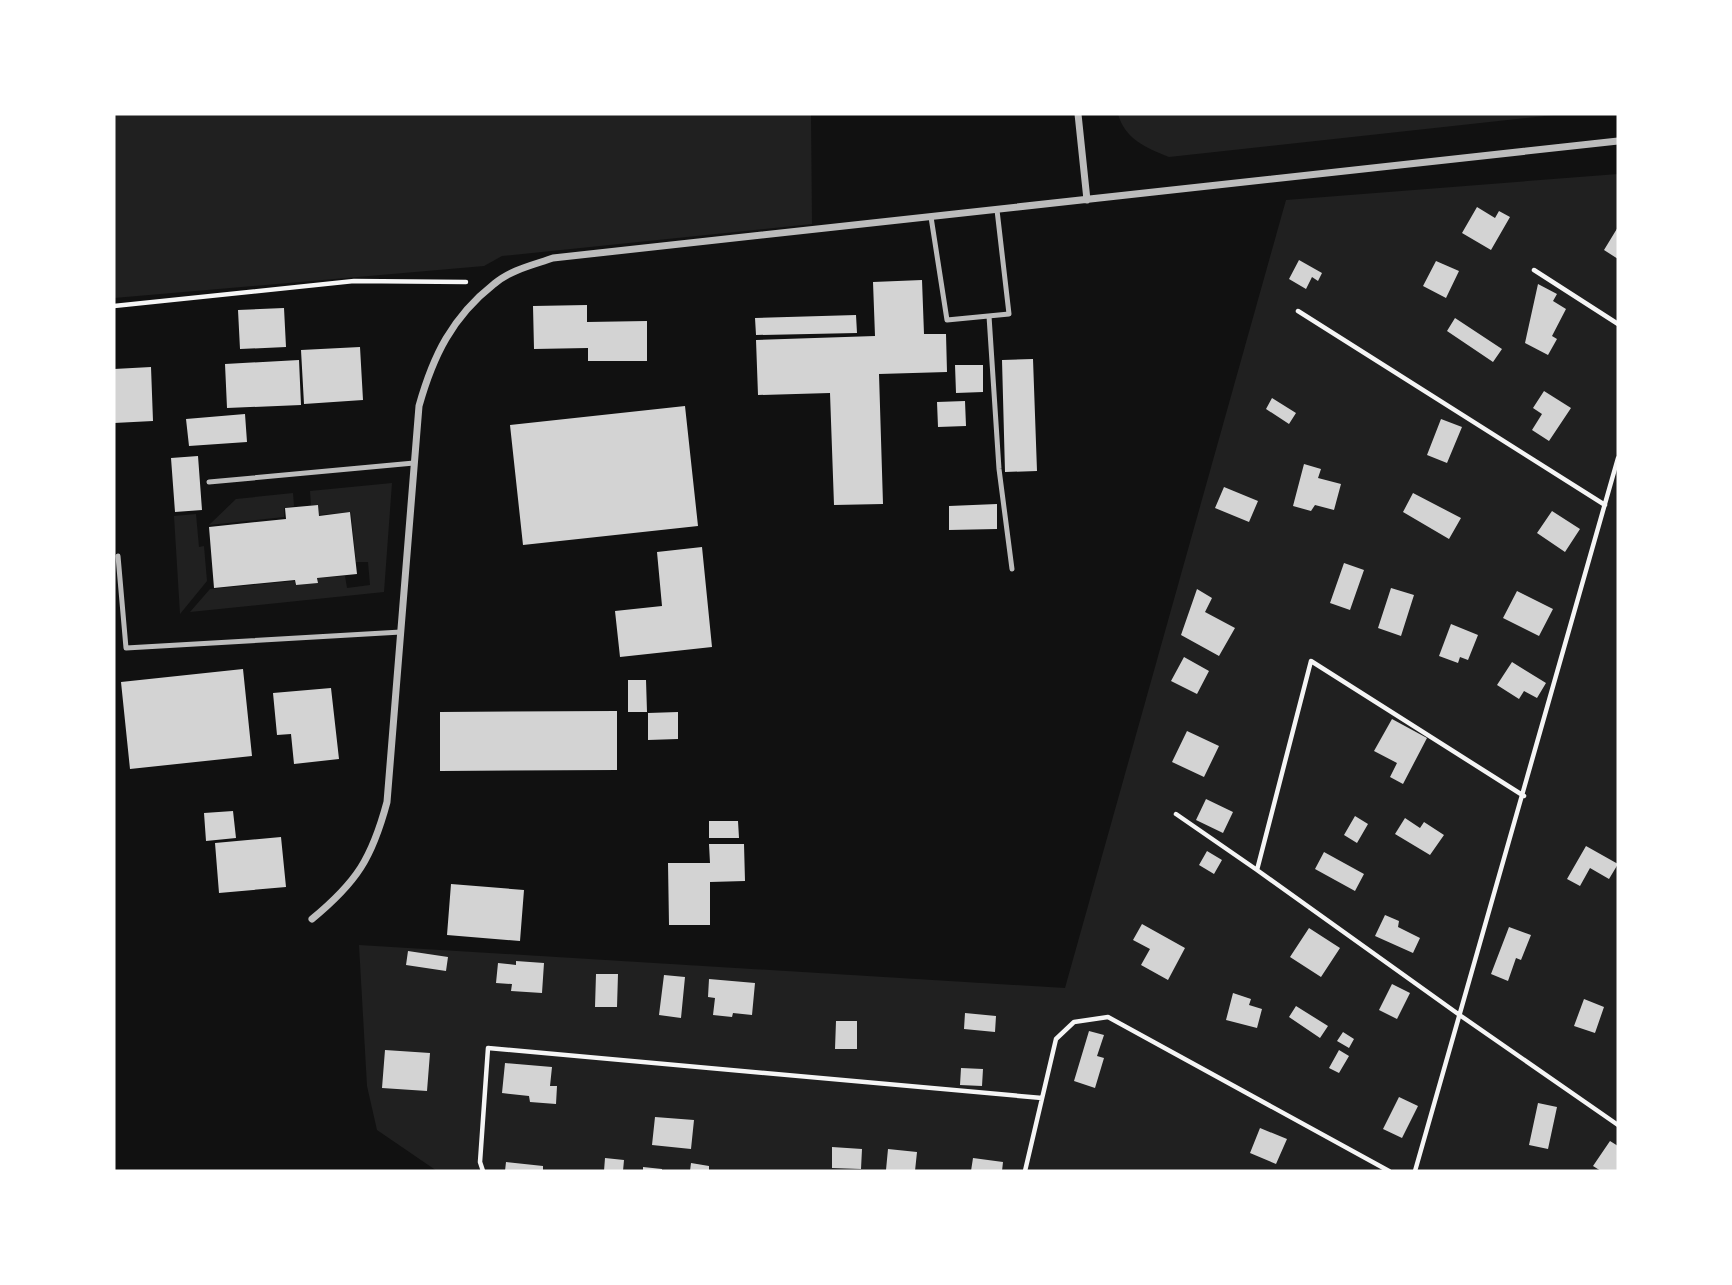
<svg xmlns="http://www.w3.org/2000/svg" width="1732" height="1285" viewBox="0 0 1732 1285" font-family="Poppins,sans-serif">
<rect width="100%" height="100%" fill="#111"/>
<path fill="#202020" d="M 114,114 L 811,114 L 812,224 L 502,256 L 484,266 L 114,298 Z
M 1118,114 L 1563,114 L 1169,157 C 1146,148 1125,139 1118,114 Z
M 1618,174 L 1618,1171 L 437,1171 L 377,1130 L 367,1086 L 359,945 L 1065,988 L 1286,200 Z
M 392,483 L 384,592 L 190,612 L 210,589 L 295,581 L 295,585 L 317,583 L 318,578 L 345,576 L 347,588 L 370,585 L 368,562 L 356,562 L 351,512 L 319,515 L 318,505 L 311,505 L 310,491 Z
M 293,493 L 294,506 L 284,508 L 284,517 L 209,525 L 236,499 Z
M 196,514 L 199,547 L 204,546 L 207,581 L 180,614 L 174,516 Z"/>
<path fill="#d3d3d3" d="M 1477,207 L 1495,218 L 1499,211 L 1510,217 L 1491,250 L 1462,233 Z
M 1618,227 L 1618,259 L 1604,250 Z
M 1299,260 L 1322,273 L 1318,281 L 1312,277 L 1306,289 L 1289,279 Z
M 1436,261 L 1459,271 L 1446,298 L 1423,286 Z
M 922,280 L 924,334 L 946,334 L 947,372 L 879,374 L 883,504 L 834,505 L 830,393 L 758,395 L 756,340 L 875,336 L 873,282 Z
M 1538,284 L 1557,294 L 1553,301 L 1566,309 L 1552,336 L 1557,339 L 1548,355 L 1525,343 Z
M 587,305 L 587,322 L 647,321 L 647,361 L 588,361 L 588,348 L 534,349 L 533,306 Z
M 284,308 L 286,347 L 240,349 L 238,310 Z
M 856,315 L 857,333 L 756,335 L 755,318 Z
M 1455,318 L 1502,349 L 1493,362 L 1447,331 Z
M 360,347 L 363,400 L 304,404 L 301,350 Z
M 1033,359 L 1037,471 L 1005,472 L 1002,360 Z
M 299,360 L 301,405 L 227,408 L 225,364 Z
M 955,365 L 983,365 L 983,392 L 956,393 Z
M 151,367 L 153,421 L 114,423 L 114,369 Z
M 1544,391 L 1571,408 L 1549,441 L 1532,430 L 1542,414 L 1533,408 Z
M 1272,398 L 1296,413 L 1289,424 L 1266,409 Z
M 965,401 L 966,426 L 938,427 L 937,402 Z
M 685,406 L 698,526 L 523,545 L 510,425 Z
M 245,414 L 247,442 L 189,446 L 186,419 Z
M 1441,419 L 1462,427 L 1447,463 L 1427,455 Z
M 198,456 L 202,510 L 175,512 L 171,458 Z
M 1304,464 L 1321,469 L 1318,478 L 1341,484 L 1334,510 L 1315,505 L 1311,511 L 1293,506 Z
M 1224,487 L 1258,501 L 1249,522 L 1215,508 Z
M 1413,493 L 1461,518 L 1449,539 L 1403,512 Z
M 997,504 L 997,529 L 949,530 L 949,506 Z
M 318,505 L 319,516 L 350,512 L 357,574 L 317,578 L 318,583 L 296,585 L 295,580 L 214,588 L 209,527 L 286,519 L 285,508 Z
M 1552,511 L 1580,529 L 1565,552 L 1537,533 Z
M 702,547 L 712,647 L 620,657 L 615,611 L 662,606 L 657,552 Z
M 1344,563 L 1364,570 L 1350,610 L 1330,603 Z
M 1391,588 L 1414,595 L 1401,636 L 1378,628 Z
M 1197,589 L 1212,598 L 1205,612 L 1235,628 L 1219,656 L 1181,635 Z
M 1517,591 L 1553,609 L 1539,636 L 1503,618 Z
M 1451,624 L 1478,635 L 1468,660 L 1460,657 L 1458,663 L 1439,656 Z
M 1184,657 L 1209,671 L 1197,694 L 1171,681 Z
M 1512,662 L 1546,683 L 1537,698 L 1524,691 L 1519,699 L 1497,685 Z
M 243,669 L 252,756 L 130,769 L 121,682 Z
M 628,680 L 646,680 L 647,712 L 628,712 Z
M 331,688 L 339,759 L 294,764 L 291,734 L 277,735 L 273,693 Z
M 617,711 L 617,770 L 440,771 L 440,712 Z
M 678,712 L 678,739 L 648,740 L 648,713 Z
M 1392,719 L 1427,738 L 1403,784 L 1390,777 L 1397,763 L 1374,751 Z
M 1187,731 L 1219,746 L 1204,777 L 1172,762 Z
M 1206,799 L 1233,812 L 1223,833 L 1196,820 Z
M 233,811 L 236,838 L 206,841 L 204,813 Z
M 1355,816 L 1368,824 L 1357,843 L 1344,835 Z
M 1405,818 L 1420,828 L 1424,822 L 1444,835 L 1430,855 L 1395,834 Z
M 709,821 L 738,821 L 739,838 L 709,838 Z
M 281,837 L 286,887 L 219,893 L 215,843 Z
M 709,844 L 744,844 L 745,881 L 710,882 L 710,925 L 669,925 L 668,863 L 710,863 Z
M 1586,846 L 1618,864 L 1609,879 L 1590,868 L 1580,886 L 1567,879 Z
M 1207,851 L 1222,860 L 1214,874 L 1199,865 Z
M 1324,852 L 1364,874 L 1355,891 L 1315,869 Z
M 451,884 L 524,890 L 520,941 L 447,935 Z
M 1385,915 L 1399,921 L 1398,927 L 1420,938 L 1413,953 L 1375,936 Z
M 1142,924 L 1185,948 L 1168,980 L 1141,965 L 1150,949 L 1133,940 Z
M 1509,927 L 1531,935 L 1521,960 L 1516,958 L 1508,981 L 1491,974 Z
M 1309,928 L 1340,948 L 1321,977 L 1290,957 Z
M 408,951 L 448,957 L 446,971 L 406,965 Z
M 516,961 L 544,963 L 542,993 L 511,991 L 512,984 L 496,983 L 498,963 L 516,965 Z
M 596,974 L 618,974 L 617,1007 L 595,1007 Z
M 664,975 L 685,977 L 681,1018 L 659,1015 Z
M 709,979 L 755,983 L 752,1015 L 733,1013 L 732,1017 L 713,1015 L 715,998 L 708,997 Z
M 1392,984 L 1410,993 L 1397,1019 L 1379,1010 Z
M 1233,993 L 1251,999 L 1249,1005 L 1262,1009 L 1257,1028 L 1226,1020 Z
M 1584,999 L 1604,1007 L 1595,1033 L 1574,1026 Z
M 1296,1006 L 1328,1026 L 1320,1038 L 1289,1017 Z
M 965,1013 L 996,1016 L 995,1032 L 964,1029 Z
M 836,1021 L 857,1021 L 857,1049 L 835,1049 Z
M 1089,1031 L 1104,1035 L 1097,1056 L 1104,1058 L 1095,1088 L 1074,1081 Z
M 1343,1032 L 1354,1039 L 1349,1048 L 1337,1041 Z
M 385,1050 L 430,1053 L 427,1091 L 382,1088 Z
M 1339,1050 L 1349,1056 L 1339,1073 L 1329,1068 Z
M 505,1063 L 552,1067 L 550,1086 L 557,1086 L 556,1104 L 530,1102 L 529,1096 L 502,1093 Z
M 961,1068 L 983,1069 L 982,1086 L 960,1085 Z
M 1399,1097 L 1418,1106 L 1402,1138 L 1383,1129 Z
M 1538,1103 L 1557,1107 L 1548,1149 L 1529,1145 Z
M 655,1117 L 694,1120 L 691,1149 L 652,1145 Z
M 1260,1128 L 1287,1139 L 1276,1164 L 1250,1153 Z
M 1610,1141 L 1618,1146 L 1618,1171 L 1601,1171 L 1593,1166 Z
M 832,1147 L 862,1149 L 861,1169 L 832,1168 Z
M 888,1149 L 917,1152 L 915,1171 L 886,1170 Z
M 605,1158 L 624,1160 L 623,1171 L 604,1171 Z
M 973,1158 L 1003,1162 L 1002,1171 L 971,1171 Z
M 506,1162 L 543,1166 L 543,1171 L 505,1171 Z
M 691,1163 L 709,1166 L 709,1171 L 690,1171 Z
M 643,1167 L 662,1169 L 662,1171 L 643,1171 Z"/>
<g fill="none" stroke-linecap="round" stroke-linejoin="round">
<path stroke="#f5f5f5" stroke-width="4.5" d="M 1534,270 L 1618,324
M 114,306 L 354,281 L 466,282
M 1298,311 L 1605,505
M 1524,796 L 1311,661 L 1257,870 L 1461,1016 L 1618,1125
M 1176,814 L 1257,870
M 483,1171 L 480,1162 L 488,1048 L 1042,1098
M 1025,1171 L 1056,1039 L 1074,1022 L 1108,1017 L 1389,1171
M 1415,1171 L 1618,458"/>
<path stroke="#bcbcbc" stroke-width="5" d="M 931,217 L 947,320 L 1009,314 L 997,210
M 989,316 L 999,469 L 1012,569
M 209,482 L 414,463
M 118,556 L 126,648 L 401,632"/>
<path stroke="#bcbcbc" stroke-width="7" d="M 1078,114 L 1087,200
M 312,919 C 357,882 372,858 387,802 L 419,406 C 433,356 452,317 494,284 C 510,270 533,265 553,258 L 1618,141"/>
</g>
<rect width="1732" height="1285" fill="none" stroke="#ffffff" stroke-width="231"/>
</svg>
